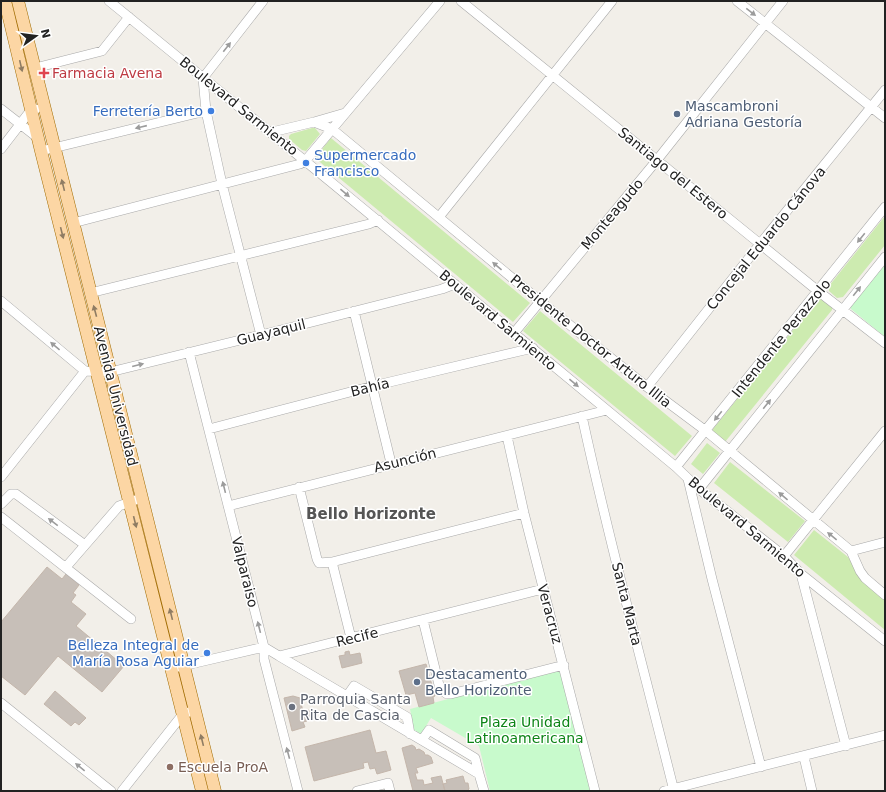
<svg xmlns="http://www.w3.org/2000/svg" width="886" height="792" viewBox="0 0 886 792" font-family="'DejaVu Sans',sans-serif">
<rect width="100%" height="100%" fill="#f2efe9"/>
<path fill="#cdebb0" d="M 312,128 L 315,128 L 320,134 L 306,151 L 302,150 L 289,139 L 289,136 L 291,134 Z
M 331,138 L 530,303 L 513,322 L 315,158 Z
M 885,216 L 885,245 L 843,297 L 837,298 L 829,291 L 829,286 Z
M 821,298 L 832,307 L 832,310 L 725,442 L 713,431 L 713,429 L 818,299 Z
M 540,311 L 692,436 L 675,456 L 523,331 Z
M 707,443 L 720,453 L 703,474 L 691,464 Z
M 730,462 L 805,521 L 788,542 L 714,483 Z
M 814,530 L 848,557 L 853,565 L 885,599 L 885,630 L 794,555 Z"/>
<path fill="#c8facc" d="M 885,261 L 885,337 L 851,309 L 850,306 Z
M 555,671 L 561,672 L 591,791 L 490,791 L 479,746 L 431,718 L 421,734 L 414,730 L 410,709 Z"/>
<path fill="#c7bfb8" stroke="#c4b6ab" d="M 47,567 L 62,579 L 66,574 L 79,585 L 73,593 L 76,595 L 71,602 L 86,614 L 76,626 L 124,666 L 102,692 L 58,656 L 25,695 L 1,676 L 1,622 Z
M 349,651 L 350,655 L 360,653 L 362,663 L 342,668 L 339,656 L 345,655 L 345,652 Z
M 426,664 L 435,696 L 433,697 L 434,703 L 419,707 L 415,693 L 406,695 L 399,671 Z
M 55,691 L 86,718 L 79,725 L 75,722 L 71,726 L 44,704 Z
M 293,696 L 300,698 L 303,712 L 309,710 L 311,717 L 307,718 L 307,721 L 303,722 L 305,727 L 292,731 L 284,698 Z
M 370,730 L 376,753 L 386,751 L 391,770 L 377,774 L 375,768 L 370,769 L 368,762 L 363,763 L 364,768 L 314,781 L 305,747 Z
M 412,745 L 415,747 L 416,750 L 419,749 L 424,752 L 425,755 L 428,755 L 431,757 L 433,763 L 416,768 L 418,773 L 415,773 L 417,780 L 423,780 L 424,785 L 433,783 L 431,778 L 441,776 L 445,791 L 413,791 L 402,748 Z
M 463,776 L 465,783 L 468,783 L 469,789 L 467,791 L 445,791 L 443,784 L 447,783 L 446,780 Z"/>
<g fill="none" stroke-linecap="round" stroke-linejoin="round">
<g stroke="#a9a9a9" stroke-width="10">
<path id="minor" d="M 109,1 C 299,155 488,311 676,467 L 699,489 L 784,556 L 801,574 L 885,641
M 461,1 L 818,291 L 885,343
M 737,1 L 885,118
M 35,68 L 102,51 L 129,17
M 203,78 L 206,111 L 222,184 L 261,335
M 203,78 L 263,1
M 1,109 L 38,138
M 314,122 L 345,113
M 272,132 L 314,122 L 332,129 L 540,301 L 647,387 L 706,431 L 851,551 L 860,571 L 865,578 L 885,595
M 1,149 L 31,110 L 36,109
M 41,151 L 206,111
M 439,217 L 612,1
M 73,223 L 300,164 L 306,160 L 440,1
M 90,293 L 369,224 L 378,220
M 1,301 L 85,371
M 354,311 L 391,463
M 514,333 L 657,160 L 783,1
M 189,352 L 264,647 L 264,659 L 298,791
M 85,371 L 110,372 L 261,335 L 442,289 L 455,284
M 647,387 L 760,244 L 885,90
M 582,416 C 609,542 643,666 674,791
M 209,429 L 373,386 L 533,348
M 507,436 L 524,513 L 595,791
M 676,467 L 885,207
M 1,477 L 85,371
M 688,479 L 712,579 L 761,767
M 299,487 L 317,559 L 319,563 L 332,562 L 351,638
M 699,489 L 885,257
M 1,504 L 11,494 L 16,494 L 85,545
M 228,506 L 607,410
M 1,517 L 131,619
M 851,551 L 885,542
M 784,556 L 885,431
M 332,562 L 524,513
M 66,567 L 119,506 L 141,498
M 801,574 L 846,746
M 423,620 L 440,689 L 447,694 L 451,694 L 564,665
M 279,656 L 479,774 L 484,791
M 178,667 L 264,647 L 279,656 L 543,589
M 347,696 L 354,686 L 407,717 L 410,734
M 1,703 L 111,791
M 422,740 L 429,730 L 475,758 L 479,774
M 804,757 L 812,791
M 122,791 L 183,714 L 195,710
M 357,791 L 388,783 L 390,791
M 664,791 L 885,735"/>
</g>
<g stroke="#a06b00" stroke-width="13">
<path id="major" d="M 5,1 L 41,151 L 202,791
M 18,1 L 215,791"/>
</g>
<use href="#minor" stroke="#fff" stroke-width="9"/>
<use href="#major" stroke="#fcd6a4" stroke-width="12"/>
</g>
<defs><path id="oneway-solid" d="M-6-.8H1V-3.2L6.5 0L1 3.2V.8H-6Z"/></defs>
<g fill="#9c9c9c">
<use href="#oneway-solid" transform="translate(751 12) rotate(38)"/>
<use href="#oneway-solid" transform="translate(227 47) rotate(-52)"/>
<use href="#oneway-solid" transform="translate(141 127) rotate(167)"/>
<use href="#oneway-solid" transform="translate(345 193) rotate(40)"/>
<use href="#oneway-solid" transform="translate(861 238) rotate(129)"/>
<use href="#oneway-solid" transform="translate(497 266) rotate(-140)"/>
<use href="#oneway-solid" transform="translate(857 291) rotate(-51)"/>
<use href="#oneway-solid" transform="translate(55 346) rotate(-140)"/>
<use href="#oneway-solid" transform="translate(138 365) rotate(-14)"/>
<use href="#oneway-solid" transform="translate(574 383) rotate(40)"/>
<use href="#oneway-solid" transform="translate(767 404) rotate(-51)"/>
<use href="#oneway-solid" transform="translate(718 416) rotate(129)"/>
<use href="#oneway-solid" transform="translate(224 487) rotate(-104)"/>
<use href="#oneway-solid" transform="translate(783 496) rotate(-140)"/>
<use href="#oneway-solid" transform="translate(53 522) rotate(-143)"/>
<use href="#oneway-solid" transform="translate(832 536) rotate(-141)"/>
<use href="#oneway-solid" transform="translate(259 627) rotate(-104)"/>
<use href="#oneway-solid" transform="translate(288 753) rotate(-105)"/>
<use href="#oneway-solid" transform="translate(80 767) rotate(-141)"/>
</g>
<g fill="#8f7c63">
<use href="#oneway-solid" transform="translate(21 66) rotate(77)"/>
<use href="#oneway-solid" transform="translate(63 185) rotate(-104)"/>
<use href="#oneway-solid" transform="translate(62 233) rotate(76)"/>
<use href="#oneway-solid" transform="translate(95 311) rotate(-105)"/>
<use href="#oneway-solid" transform="translate(135 522) rotate(76)"/>
<use href="#oneway-solid" transform="translate(171 614) rotate(-104)"/>
<use href="#oneway-solid" transform="translate(202 740) rotate(-104)"/>
</g>
<path fill="#e0444e" stroke="#fff" stroke-width="1.5" d="M42 67h4v4h4v4h-4v4h-4v-4h-4v-4h4z"/>
<g fill="#3f7fe0" stroke="#fff" stroke-width="1.5">
<circle cx="211" cy="111" r="4"/>
<circle cx="306" cy="163" r="4"/>
<circle cx="207" cy="653" r="4"/>
</g>
<g fill="#5c6f8a" stroke="#fff" stroke-width="1.5">
<circle cx="677" cy="114" r="4"/>
<circle cx="417" cy="682" r="4"/>
</g>
<circle fill="#6b7280" stroke="#fff" stroke-width="1.5" cx="292" cy="707" r="4"/>
<circle fill="#8d6e63" stroke="#fff" stroke-width="1.5" cx="170" cy="767" r="4"/>
<g text-anchor="middle" dominant-baseline="central" stroke-width="3" stroke-linejoin="round" paint-order="stroke">
<g font-size="14" fill="#be3a42" stroke="#fff" text-anchor="start">
<text x="52" y="73">Farmacia Avena</text>
</g>
<g font-size="14" fill="#222" stroke="#fff">
<text transform="translate(239 106) rotate(39)">Boulevard Sarmiento</text>
<text transform="translate(673 173) rotate(39)">Santiago del Estero</text>
<text transform="translate(612 214) rotate(-50)">Monteagudo</text>
<text transform="translate(766 238) rotate(-51)">Concejal Eduardo Cánova</text>
<text transform="translate(498 320) rotate(40)">Boulevard Sarmiento</text>
<text transform="translate(271 332) rotate(-14)">Guayaquil</text>
<text transform="translate(781 338) rotate(-51)">Intendente Perazzolo</text>
<text transform="translate(591 341) rotate(39)">Presidente Doctor Arturo Illia</text>
<text transform="translate(370 387) rotate(-14)">Bahía</text>
<text transform="translate(116 396) rotate(76)">Avenida Universidad</text>
<text transform="translate(405 460) rotate(-14)">Asunción</text>
<text transform="translate(747 527) rotate(40)">Boulevard Sarmiento</text>
<text transform="translate(245 572) rotate(76)">Valparaiso</text>
<text transform="translate(627 604) rotate(76)">Santa Marta</text>
<text transform="translate(550 614) rotate(75)">Veracruz</text>
<text transform="translate(357 637) rotate(-14)">Recife</text>
</g>
<g font-size="14" fill="#4e5e75" stroke="#fff" text-anchor="start">
<text x="685" y="106">Mascambroni<tspan x="685" dy="16">Adriana Gestoría</tspan></text>
<text x="425" y="674">Destacamento<tspan x="425" dy="16">Bello Horizonte</tspan></text>
</g>
<g font-size="14" fill="#366cbe" stroke="#fff" text-anchor="end">
<text x="203" y="111">Ferretería Berto</text>
<text x="314" y="155" text-anchor="start">Supermercado<tspan x="314" dy="16">Francisco</tspan></text>
<text x="199" y="645">Belleza Integral de<tspan x="199" dy="16">María Rosa Aguiar</tspan></text>
</g>
<g font-size="14" fill="#5b616d" stroke="#fff" text-anchor="start">
<text x="300" y="699">Parroquia Santa<tspan x="300" dy="16">Rita de Cascia</tspan></text>
</g>
<g font-size="14" fill="#0c8416" stroke="#fff">
<text x="525" y="722">Plaza Unidad<tspan x="525" dy="16">Latinoamericana</tspan></text>
</g>
<g font-size="14" fill="#785e54" stroke="#fff" text-anchor="start">
<text x="178" y="767">Escuela ProA</text>
</g>
<g font-size="15" font-weight="bold" fill="#555" stroke="#fff">
<text x="371" y="514">Bello Horizonte</text>
</g>
</g>
<rect width="886" height="792" fill="none" stroke="#222222" stroke-width="4"/>
<g transform="translate(36 36) rotate(76)" stroke="#ffffff" stroke-width="3" paint-order="stroke">
<path d="M0-3L7 15L0 10L-7 15Z" fill="#222222"/>
<text y="-6" font-size="11" font-weight="bold" text-anchor="middle" fill="#222222">N</text>
</g>
</svg>
